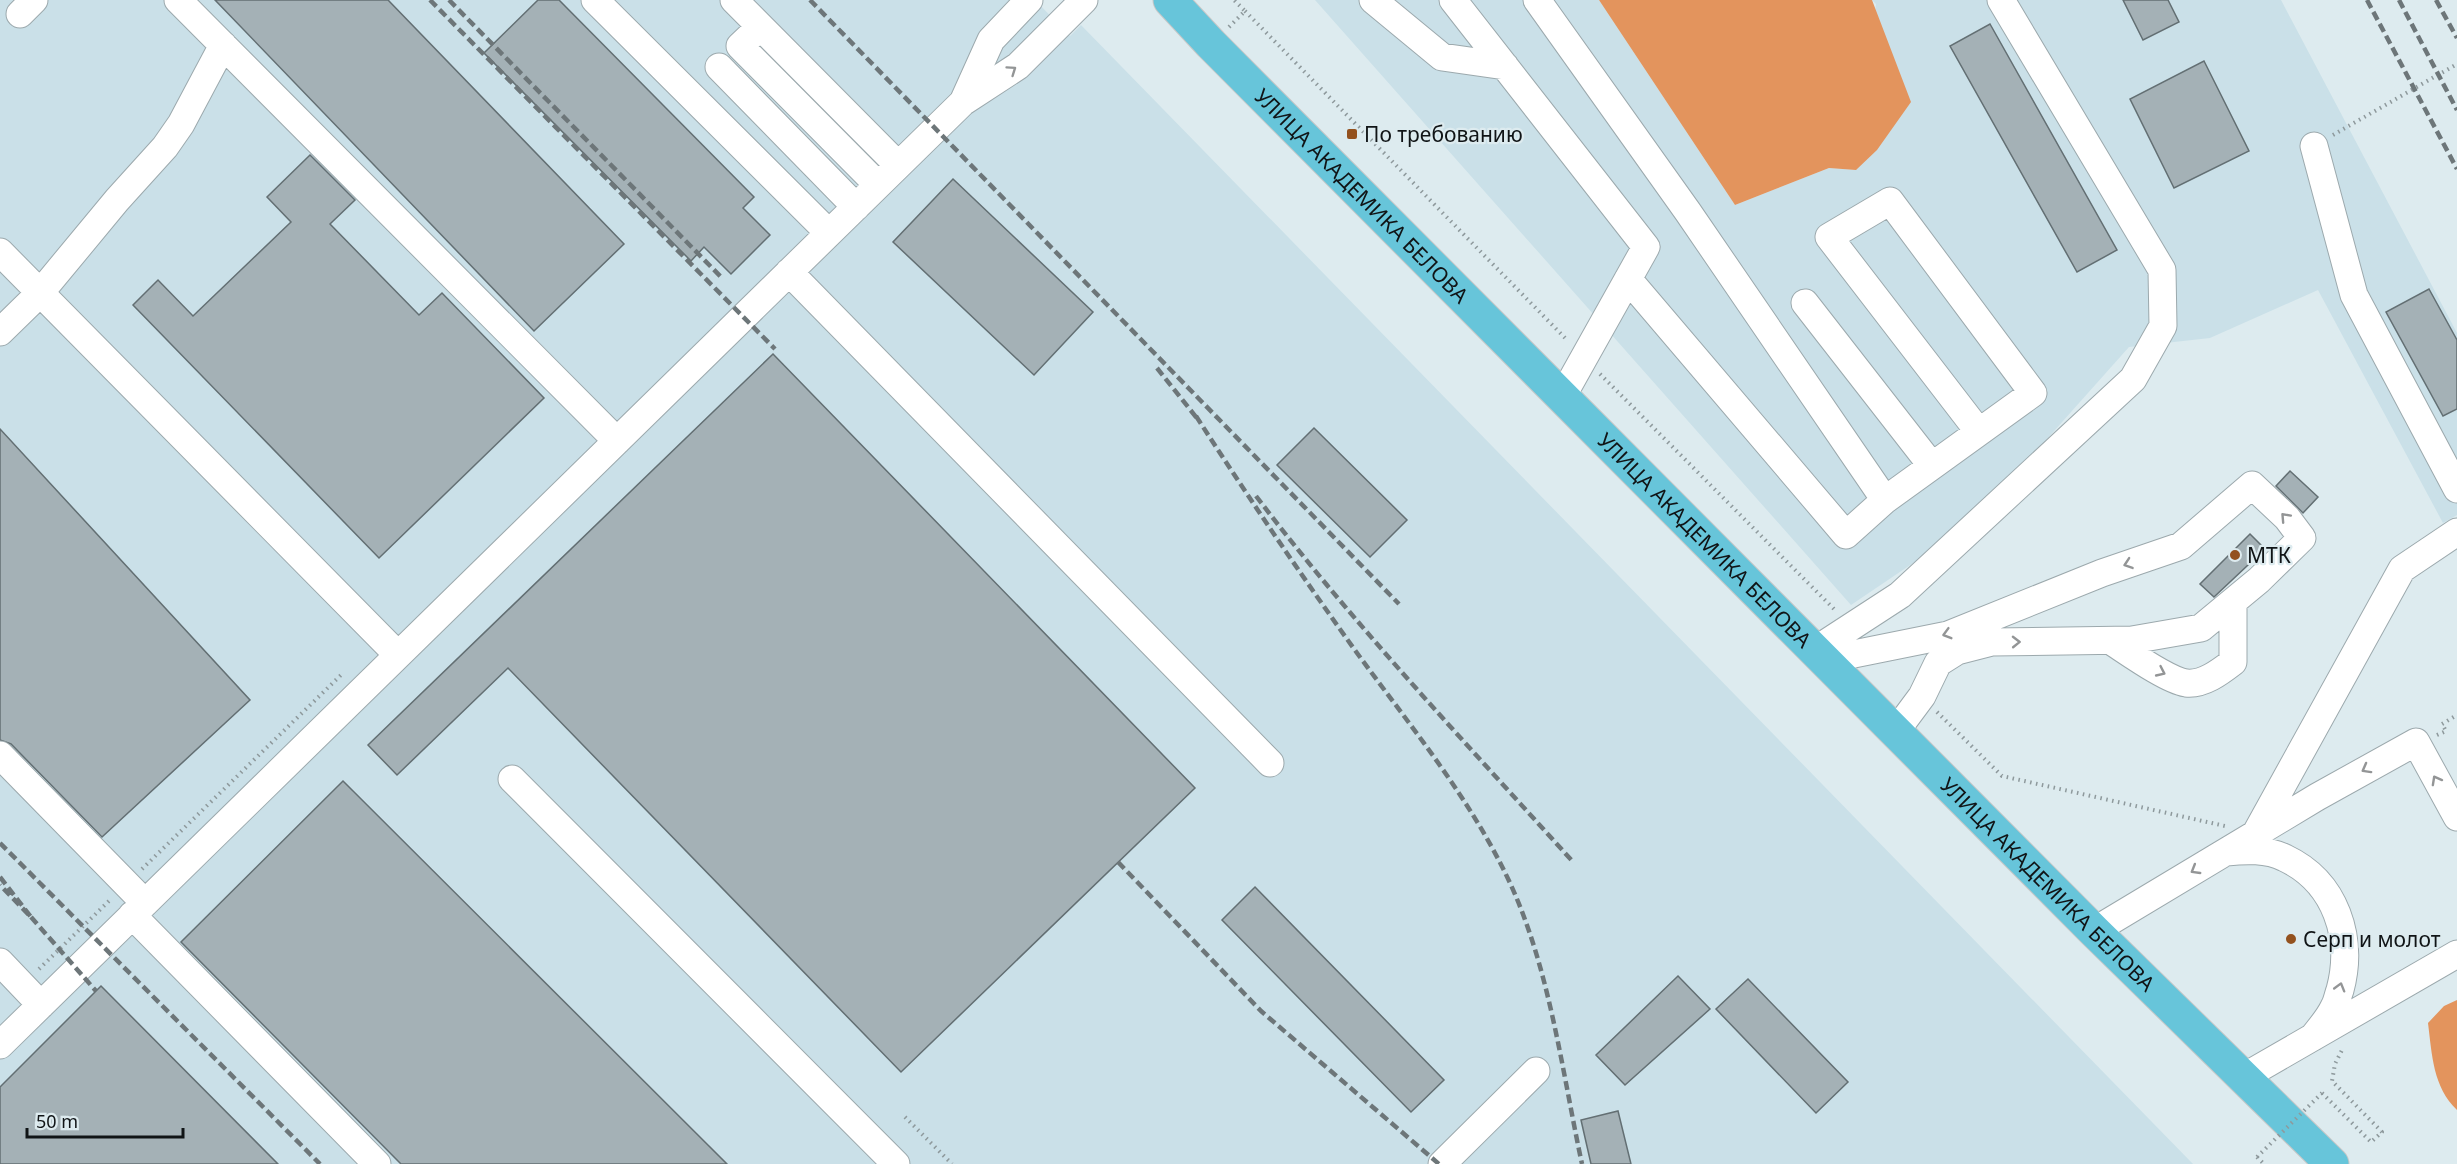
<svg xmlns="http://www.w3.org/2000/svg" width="2457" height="1164" viewBox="0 0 2457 1164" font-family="'Noto Sans',sans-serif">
<rect width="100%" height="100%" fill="#ddebef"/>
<path fill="#cae0e8" d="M 0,0 L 1035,0 L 1070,36 L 1081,25 L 2193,1164 L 0,1164 Z
M 1315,0 L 1599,0 L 1735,205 L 1829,168 L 1856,170 L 1876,4 L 1872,0 L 2281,0 L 2457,333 L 2457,515 L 2443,523 L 2318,290 L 2210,338 L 2129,347 L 2006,485 L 1922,557 L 1851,605 Z"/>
<path fill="#e3945d" d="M 1599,0 L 1872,0 L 1911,102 L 1877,150 L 1856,170 L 1829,168 L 1735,205 Z
M 2457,1000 L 2457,1110 C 2433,1087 2432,1055 2428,1023 L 2444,1006 Z"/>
<path fill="#a4b1b6" stroke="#636f73" stroke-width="1.5" d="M 215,0 L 388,0 L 624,244 L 534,331 Z
M 538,0 L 559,0 L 754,197 L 743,208 L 770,235 L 731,274 L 704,247 L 691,261 L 484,53 Z
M 2123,0 L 2168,0 L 2179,22 L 2143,40 Z
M 1990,24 L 2117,250 L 2077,272 L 1950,46 Z
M 2204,61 L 2249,151 L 2174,188 L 2130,99 Z
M 310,155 L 355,200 L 330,224 L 419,315 L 442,293 L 544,398 L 379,558 L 133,305 L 158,280 L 193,316 L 291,222 L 267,197 Z
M 953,179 L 1093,312 L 1034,375 L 893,242 Z
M 2429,289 L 2457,340 L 2457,409 L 2443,416 L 2386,312 Z
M 773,354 L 1195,788 L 901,1072 L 508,668 L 397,775 L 368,745 Z
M 1314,428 L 1407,520 L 1370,557 L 1277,465 Z
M 0,429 L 250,700 L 102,837 L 11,744 L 0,740 Z
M 2290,471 L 2318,497 L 2303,513 L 2276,486 Z
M 2250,534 L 2265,549 L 2214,597 L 2200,584 Z
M 343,781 L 727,1164 L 401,1164 L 181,942 Z
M 1255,887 L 1444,1080 L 1411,1112 L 1222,920 Z
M 1678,976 L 1710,1009 L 1625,1085 L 1596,1055 Z
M 1748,979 L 1848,1082 L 1816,1113 L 1716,1009 Z
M 101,986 L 278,1164 L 0,1164 L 0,1087 Z
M 1618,1111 L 1631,1164 L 1591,1164 L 1581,1120 Z"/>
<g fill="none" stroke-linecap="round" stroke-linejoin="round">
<g stroke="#9ca9ad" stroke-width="29">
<path id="minor" d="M 178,0 L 617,441
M 595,0 L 829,233
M 734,0 L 898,165
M 1373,0 L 1442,57 L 1505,66
M 1453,0 L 1646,247 L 1562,397
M 1537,0 L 1688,212 L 1885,500 L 1846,535 L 1628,279
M 20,14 L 34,0
M 760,27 L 740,46 L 878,185
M 719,67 L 856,207
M 963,102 L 991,40 L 1029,0
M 2314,146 L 2354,295 L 2457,489
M 0,252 L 398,655
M 789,272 L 1270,763
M 1805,303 L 1932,466
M 0,332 L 40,293 L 117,200 L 165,147 L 181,124 L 223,45
M 1885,500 L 2033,393 L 1890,201 L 1829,237 L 1979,432
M 2111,641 C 2128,652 2167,680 2186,683 C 2203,685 2220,672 2233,662 L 2233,602
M 1814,651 L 1900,595 L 2133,379 L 2163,326 L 2162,270 L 2001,0
M 1824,660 L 1948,635 L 2102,573 L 2181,546 L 2252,485 L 2287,518 L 2302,538 L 2259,580 L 2201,628 L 2132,640 L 1992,642 L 1957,651 L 1938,663 L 1922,696 L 1896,731
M 0,755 L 145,903
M 512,779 L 896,1164
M 2256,833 L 2402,569 L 2457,532
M 2226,852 C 2246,850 2267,849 2285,858 C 2336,882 2354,938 2340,990 C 2338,995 2337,1002 2334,1007 C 2329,1018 2320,1028 2313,1037
M 132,915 L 377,1164
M 2094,931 L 2317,797 L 2416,742 L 2457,817
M 0,962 L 41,1005
M 0,1045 L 963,102 L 1018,66 L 1084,0
M 2242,1078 L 2457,954
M 1442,1164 L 1536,1071"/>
</g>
<g stroke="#c6c7c7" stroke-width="35">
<g id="major">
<path id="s1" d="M 1170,0 L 1211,44 L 2094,931 L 2332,1164"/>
</g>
</g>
<path stroke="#8e999c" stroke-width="4" stroke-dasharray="1.5 4.5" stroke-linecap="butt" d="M 1245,11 L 1568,341
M 1229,27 L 1245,11 L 1234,0
M 2333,135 L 2457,64
M 1600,374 L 1836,611
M 1937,712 L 2002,776 L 2225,826
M 2437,735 L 2446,731 L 2442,724 L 2457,715
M 142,869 L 341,675
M 39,969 L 111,899
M 2322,1093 L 2371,1142 L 2382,1132 L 2332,1081 L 2335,1064 L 2343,1048
M 905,1117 L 952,1164
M 2257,1157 L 2264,1164"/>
<use href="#minor" stroke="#fff" stroke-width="27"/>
<use href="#major" stroke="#67c5da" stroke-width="33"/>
<path stroke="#6d7679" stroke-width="4.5" stroke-dasharray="9 4.5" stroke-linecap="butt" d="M 430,0 L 775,349
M 449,0 L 723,279
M 810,0 L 1399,604
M 2367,0 L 2457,169
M 2399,0 L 2457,110
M 2436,0 L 2457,38
M 1157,368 L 1200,422
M 1196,416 C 1248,497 1301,575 1357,653 C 1411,727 1471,799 1510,883 C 1550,970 1562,1071 1582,1164
M 1256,496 C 1354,625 1466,743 1574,863
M 0,843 L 320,1164
M 1118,862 L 1261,1011 L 1439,1164
M 0,877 L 31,917 L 0,885
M 31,917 L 96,991"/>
<path stroke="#8e999c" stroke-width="4" stroke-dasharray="1.5 4.5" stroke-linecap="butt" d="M 2257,1157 L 2322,1093"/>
</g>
<defs><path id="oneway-chevron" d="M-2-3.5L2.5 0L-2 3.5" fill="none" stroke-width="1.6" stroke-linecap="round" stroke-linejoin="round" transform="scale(1.5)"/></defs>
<g stroke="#939596">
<use href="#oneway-chevron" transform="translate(1012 70) rotate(-35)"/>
<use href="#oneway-chevron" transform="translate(2285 517) rotate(-133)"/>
<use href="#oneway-chevron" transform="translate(2128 564) rotate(161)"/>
<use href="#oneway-chevron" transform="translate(1947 634) rotate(164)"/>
<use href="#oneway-chevron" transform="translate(2016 642) rotate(-1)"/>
<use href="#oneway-chevron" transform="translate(2161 672) rotate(25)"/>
<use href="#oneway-chevron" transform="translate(2366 769) rotate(151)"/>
<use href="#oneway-chevron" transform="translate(2436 780) rotate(-119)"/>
<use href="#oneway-chevron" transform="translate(2195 870) rotate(149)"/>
<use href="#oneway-chevron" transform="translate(2340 987) rotate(-74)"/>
</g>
<g fill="#93511e" stroke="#ddebef" stroke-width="2">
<rect x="1346" y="128" width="12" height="12" rx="3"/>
<circle cx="2235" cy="555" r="6"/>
<circle cx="2291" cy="939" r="6"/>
</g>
<g text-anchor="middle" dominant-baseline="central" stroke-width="4.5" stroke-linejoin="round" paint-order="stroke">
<g font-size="21" fill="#101416" stroke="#ddebef" text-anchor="start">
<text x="1364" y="134">По требованию</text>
<text x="2247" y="555">МТК</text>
<text x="2303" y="939">Серп и молот</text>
</g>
<g font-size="21" fill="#101416" stroke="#ddebef">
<text stroke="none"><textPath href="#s1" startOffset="274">УЛИЦА АКАДЕМИКА БЕЛОВА</textPath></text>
<text stroke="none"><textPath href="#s1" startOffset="760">УЛИЦА АКАДЕМИКА БЕЛОВА</textPath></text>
<text stroke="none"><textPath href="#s1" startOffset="1246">УЛИЦА АКАДЕМИКА БЕЛОВА</textPath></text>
</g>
</g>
<path d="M27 1128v9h156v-9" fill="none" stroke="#101416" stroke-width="3"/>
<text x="36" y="1128" font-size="18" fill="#101416" stroke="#ddebef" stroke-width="4.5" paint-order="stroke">50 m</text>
</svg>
